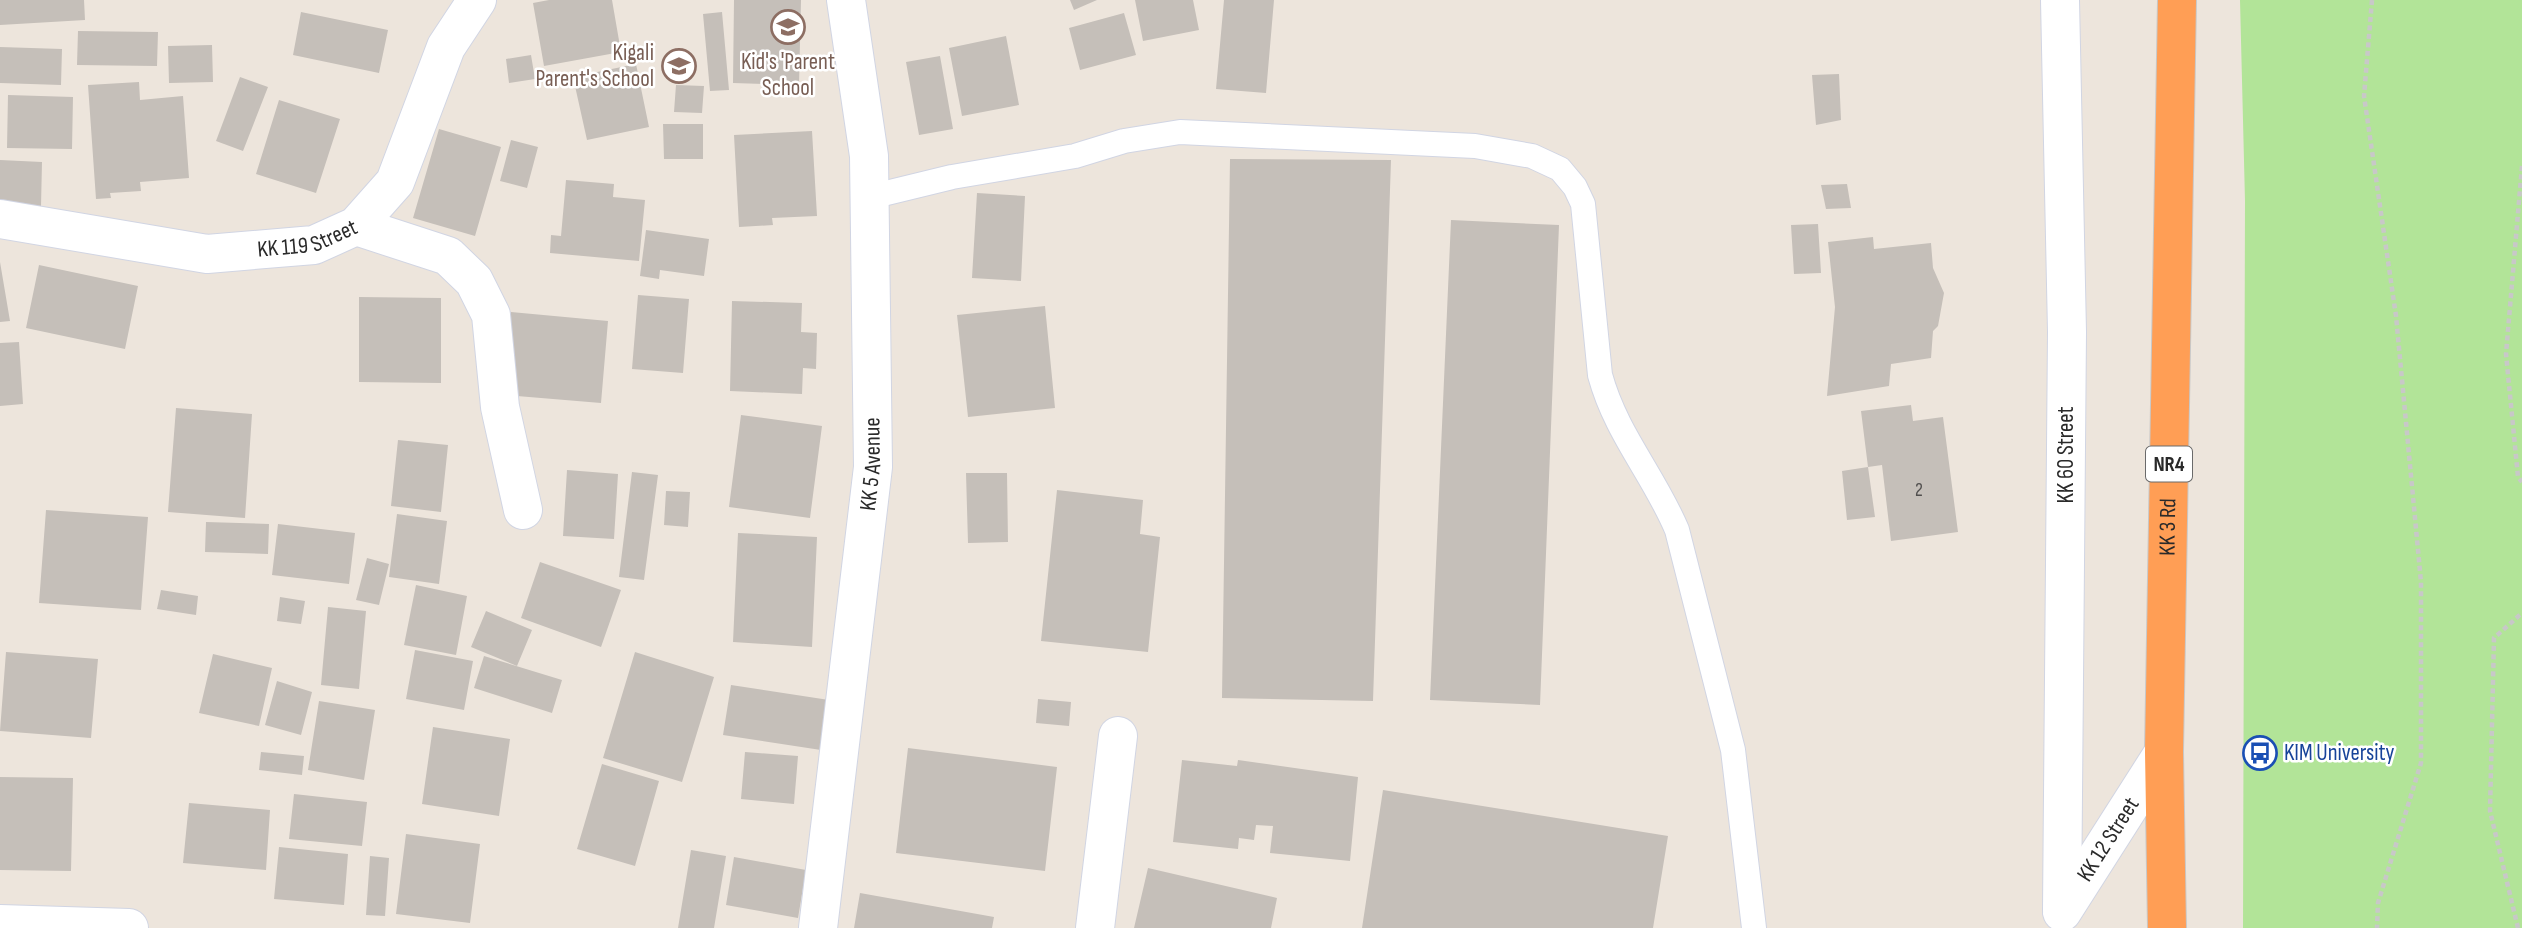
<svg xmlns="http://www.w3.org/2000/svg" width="2522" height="928" viewBox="0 0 2522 928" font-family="'Sofia Sans Condensed',sans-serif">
<rect width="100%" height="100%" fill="#ede5dc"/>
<path fill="#b2e498" d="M 2240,0 L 2522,0 L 2522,928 L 2243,928 L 2245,201 Z"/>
<path fill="#c5bfb9" d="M 0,0 L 84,0 L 85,20 L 0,25 Z
M 549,0 L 612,0 L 621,52 L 544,66 L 533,3 Z
M 734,0 L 801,0 L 799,85 L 733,83 Z
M 1070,0 L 1097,0 L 1074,10 Z
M 1135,0 L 1193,0 L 1199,30 L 1143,41 Z
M 1224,0 L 1274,0 L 1266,93 L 1216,89 Z
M 301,12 L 388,30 L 379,73 L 293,55 Z
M 722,12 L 729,90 L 710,91 L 703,14 Z
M 1124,13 L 1136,55 L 1080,70 L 1069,28 Z
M 78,31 L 158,32 L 157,66 L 77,65 Z
M 1006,36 L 1019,105 L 962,116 L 949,48 Z
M 212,45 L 213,82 L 169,83 L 168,46 Z
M 0,47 L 62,49 L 61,85 L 0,83 Z
M 531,55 L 535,79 L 509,83 L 506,59 Z
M 940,56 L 953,129 L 919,135 L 906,62 Z
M 636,64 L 649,127 L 587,140 L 573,77 Z
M 1839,74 L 1841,120 L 1816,125 L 1812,75 Z
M 240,77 L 268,87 L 243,151 L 216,141 Z
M 139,82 L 140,100 L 183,96 L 189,178 L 140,182 L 141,191 L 110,193 L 111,198 L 96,199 L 88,85 Z
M 676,85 L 704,86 L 702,113 L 674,112 Z
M 8,95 L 73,97 L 72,149 L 7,148 Z
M 279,100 L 340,119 L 316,193 L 256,174 Z
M 663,124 L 703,124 L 703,159 L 664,159 Z
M 439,129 L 501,147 L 475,236 L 413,218 Z
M 812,131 L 817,216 L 772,218 L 773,225 L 739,227 L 734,135 Z
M 511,140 L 538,147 L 527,188 L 500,181 Z
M 1230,159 L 1391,160 L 1373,701 L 1222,698 Z
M 0,160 L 42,162 L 41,206 L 0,204 Z
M 566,180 L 614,184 L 613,197 L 645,200 L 639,261 L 550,253 L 551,235 L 561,236 Z
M 1847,184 L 1851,208 L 1826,209 L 1821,185 Z
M 977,193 L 1025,196 L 1021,281 L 972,278 Z
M 1451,220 L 1559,225 L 1540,705 L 1430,700 Z
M 1818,224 L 1821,273 L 1794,274 L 1791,225 Z
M 646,230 L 709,239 L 704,276 L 660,270 L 659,279 L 640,276 Z
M 1873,237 L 1874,249 L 1931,243 L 1933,268 L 1944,293 L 1938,326 L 1933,331 L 1931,358 L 1891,364 L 1889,386 L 1827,396 L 1835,307 L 1828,242 Z
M 0,262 L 10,321 L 0,322 Z
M 39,265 L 138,286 L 125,349 L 26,328 Z
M 638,295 L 689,299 L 683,373 L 632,369 Z
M 359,297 L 441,298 L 441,383 L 359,382 Z
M 732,301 L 802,303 L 801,332 L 817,333 L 816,369 L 803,368 L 802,394 L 730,391 Z
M 1045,306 L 1055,408 L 968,417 L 957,315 Z
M 511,312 L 608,321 L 601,403 L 504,395 Z
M 19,342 L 23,404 L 0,406 L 0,343 Z
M 1911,405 L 1913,421 L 1943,417 L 1958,532 L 1891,541 L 1882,465 L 1868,467 L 1861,411 Z
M 176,408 L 252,414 L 245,518 L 168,512 Z
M 741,415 L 822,426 L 810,518 L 729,507 Z
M 398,440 L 448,445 L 441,512 L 391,506 Z
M 1868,467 L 1875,517 L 1847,520 L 1842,471 Z
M 567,470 L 618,474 L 614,539 L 563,536 Z
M 632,472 L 658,475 L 644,580 L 619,577 Z
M 966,473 L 1007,473 L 1008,542 L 968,543 Z
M 1057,490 L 1143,500 L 1140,534 L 1160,537 L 1148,652 L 1041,641 Z
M 666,491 L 690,492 L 688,527 L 664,525 Z
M 46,510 L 148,517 L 141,610 L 39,603 Z
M 397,514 L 447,521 L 439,584 L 389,577 Z
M 206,522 L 269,524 L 268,554 L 205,552 Z
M 278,524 L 355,533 L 349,584 L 272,575 Z
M 738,533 L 817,537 L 812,647 L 733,642 Z
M 367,558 L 389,564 L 379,605 L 356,600 Z
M 540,562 L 621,590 L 601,647 L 521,618 Z
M 416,585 L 467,596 L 456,655 L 404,645 Z
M 161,590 L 198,596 L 196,615 L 157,609 Z
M 280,597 L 305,601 L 301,624 L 277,621 Z
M 328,607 L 366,611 L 359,689 L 321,685 Z
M 486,611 L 532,630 L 517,666 L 471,647 Z
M 415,650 L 473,661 L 464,710 L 406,699 Z
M 6,652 L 98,659 L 91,738 L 0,731 Z
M 635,652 L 714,677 L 682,782 L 603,758 Z
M 213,654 L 272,668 L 259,726 L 199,713 Z
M 484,656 L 562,680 L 552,713 L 474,688 Z
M 277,681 L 312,692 L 301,735 L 265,725 Z
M 731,685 L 829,700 L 821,750 L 723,735 Z
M 1038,699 L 1071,702 L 1069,726 L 1036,723 Z
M 319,701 L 375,710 L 364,780 L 308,770 Z
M 433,727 L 510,739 L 499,816 L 422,804 Z
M 908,748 L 1057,767 L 1045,871 L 896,853 Z
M 261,752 L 304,756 L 302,775 L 259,770 Z
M 745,752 L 798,756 L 794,804 L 741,799 Z
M 1182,760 L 1237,766 L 1238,760 L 1358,777 L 1350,861 L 1270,853 L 1273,826 L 1256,825 L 1254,840 L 1239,838 L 1238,849 L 1173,842 Z
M 602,764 L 659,781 L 635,866 L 577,849 Z
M 0,777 L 73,778 L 71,871 L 0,870 Z
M 1383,790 L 1668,836 L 1653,928 L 1362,928 Z
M 294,794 L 367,802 L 362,846 L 289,839 Z
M 189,803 L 270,810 L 266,870 L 183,863 Z
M 406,834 L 480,844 L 470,923 L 396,914 Z
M 279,847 L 348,854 L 344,905 L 274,899 Z
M 691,850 L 726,856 L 714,928 L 678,928 Z
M 370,856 L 389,858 L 385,916 L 366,915 Z
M 734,857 L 806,870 L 798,918 L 726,905 Z
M 1148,868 L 1277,898 L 1271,928 L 1134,928 Z
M 860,893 L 994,917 L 992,928 L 854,928 Z"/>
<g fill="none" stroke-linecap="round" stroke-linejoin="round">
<g stroke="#d1d5e3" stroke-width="26">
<path id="lane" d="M 870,197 L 952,177 L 1075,156 L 1124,141 L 1180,132 L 1475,146 L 1532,156 L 1560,169 L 1575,187 L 1583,204 L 1600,375 C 1616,434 1654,475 1677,530 L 1733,750 L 1754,928"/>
</g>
<g stroke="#d1d5e3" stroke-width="40">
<g id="street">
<path d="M 2060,0 L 2067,332 L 2062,910"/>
<path id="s1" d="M 0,219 L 207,254 L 314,245 L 356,226 L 395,182 L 446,47 L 477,0"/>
<path d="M 356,226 L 448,256 L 474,281 L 491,315 L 500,407 L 523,510"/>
<path id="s2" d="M 2062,912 L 2164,752"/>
<path d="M 0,924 L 129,928"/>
<path id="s3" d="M 818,928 L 873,467 L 869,156 L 846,0"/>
<path d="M 1095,928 L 1118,736"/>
</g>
</g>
<g stroke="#c8c8c8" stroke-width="40">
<g id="highway">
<path id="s4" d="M 2167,928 L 2164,752 L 2177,0"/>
</g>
</g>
<path stroke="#c8c8c8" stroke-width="4.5" stroke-dasharray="5 3.5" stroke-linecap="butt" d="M 2372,0 L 2364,96 L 2396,316 L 2421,582 L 2421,763 L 2378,903 L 2377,928
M 2522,166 L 2506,354 L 2518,477 L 2522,482
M 2518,928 L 2490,811 L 2494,638 L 2522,613"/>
<use href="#lane" stroke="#fff" stroke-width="24"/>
<use href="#street" stroke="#fff" stroke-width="38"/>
<use href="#highway" stroke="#ff9e55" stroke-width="38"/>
</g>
<defs>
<g id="school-ring" transform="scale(1.75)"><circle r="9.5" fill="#fff" stroke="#8d6e63" stroke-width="1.5"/><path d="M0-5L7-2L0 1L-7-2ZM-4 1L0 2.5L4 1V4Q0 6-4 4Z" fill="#8d6e63"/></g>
<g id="bus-ring" transform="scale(1.75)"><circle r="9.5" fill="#fff" stroke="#1a4fb4" stroke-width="1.5"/><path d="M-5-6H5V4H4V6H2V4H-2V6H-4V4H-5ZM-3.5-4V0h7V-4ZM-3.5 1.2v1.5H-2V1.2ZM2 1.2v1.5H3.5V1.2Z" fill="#1a4fb4"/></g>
</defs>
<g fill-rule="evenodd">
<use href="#school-ring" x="788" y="27"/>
<use href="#school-ring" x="679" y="66"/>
<use href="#bus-ring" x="2260" y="753"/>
</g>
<g text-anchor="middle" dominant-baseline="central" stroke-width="5" stroke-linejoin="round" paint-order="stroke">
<g font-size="19" fill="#514f4e">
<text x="1919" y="490">2</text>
</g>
<rect fill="#fff" stroke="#6a6a6a" stroke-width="2" x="2146" y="446.5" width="46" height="35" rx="5"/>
<g font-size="21" font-weight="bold" fill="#2a2a2a">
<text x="2169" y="464">NR4</text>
</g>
<g font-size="23" fill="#785e54" stroke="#fff" text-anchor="end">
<text x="654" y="53">Kigali<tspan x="654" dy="26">Parent's School</tspan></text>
<text x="788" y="62" text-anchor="middle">Kid's 'Parent<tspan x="788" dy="26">School</tspan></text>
</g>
<g font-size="23" fill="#2a2a2a" stroke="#fff">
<text stroke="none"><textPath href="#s1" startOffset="312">KK 119 Street</textPath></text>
<text transform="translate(2066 455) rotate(-90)">KK 60 Street</text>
<text stroke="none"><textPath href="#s3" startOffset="467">KK 5 Avenue</textPath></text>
<text stroke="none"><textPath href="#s4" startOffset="401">KK 3 Rd</textPath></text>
<text stroke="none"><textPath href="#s2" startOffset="86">KK 12 Street</textPath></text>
</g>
<g font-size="23" fill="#164399" stroke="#fff" text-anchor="start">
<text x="2284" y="753">KIM University</text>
</g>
</g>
</svg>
